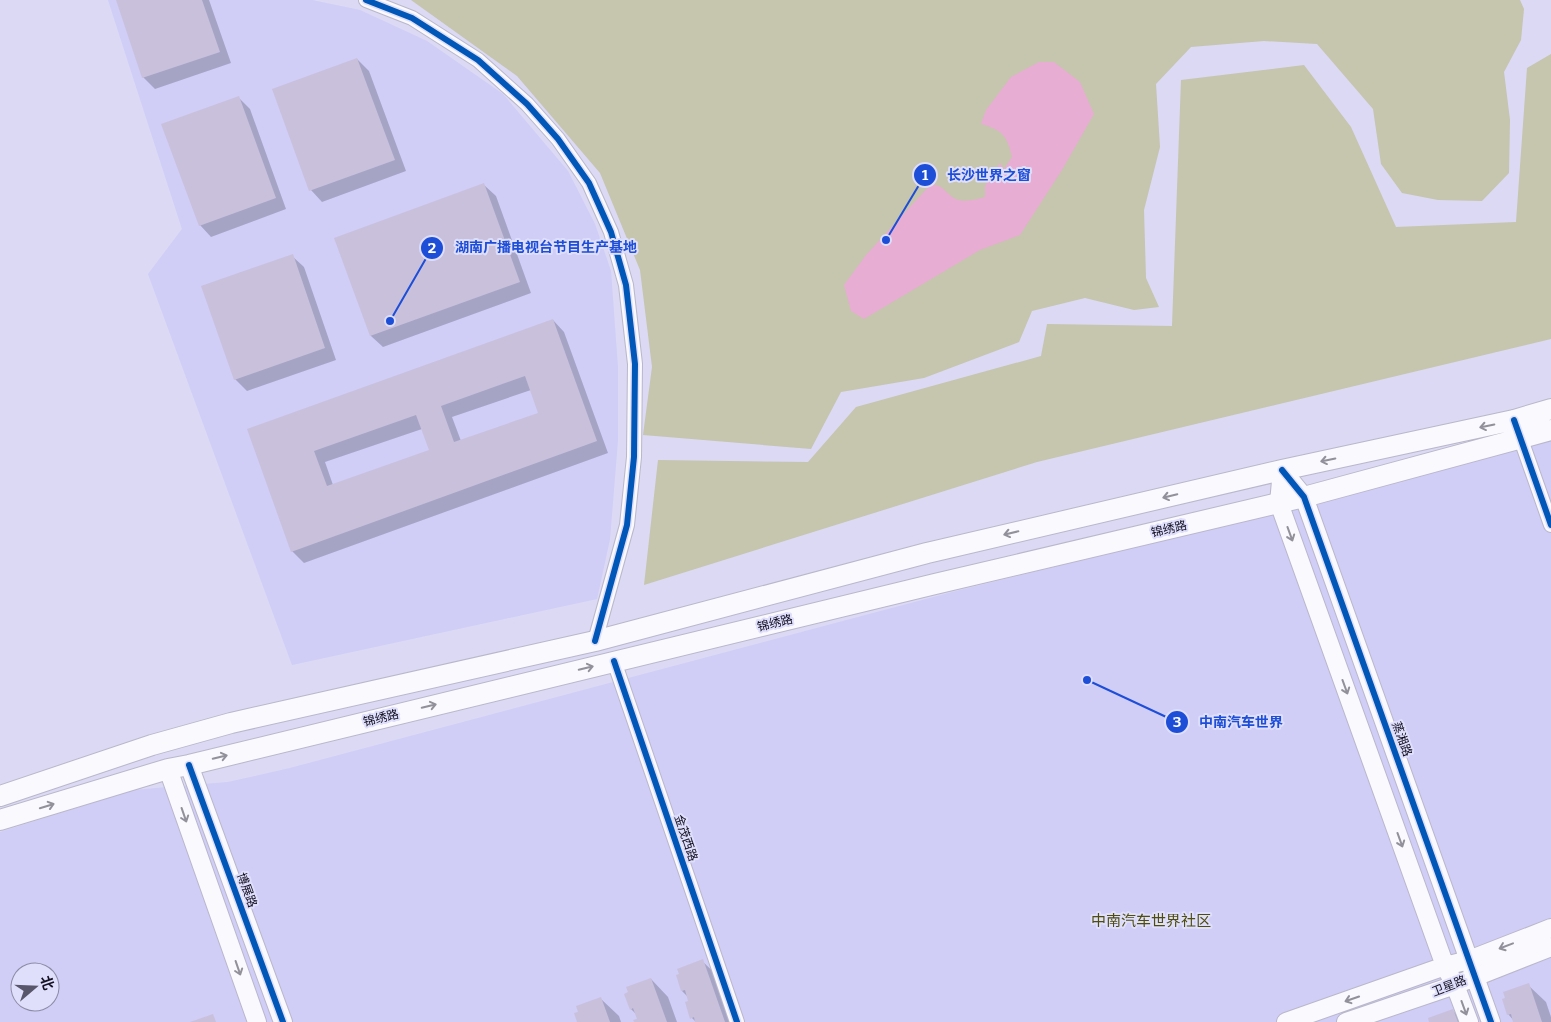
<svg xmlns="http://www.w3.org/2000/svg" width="1551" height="1022" viewBox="0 0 1551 1022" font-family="Bitter,'Noto Sans SC',serif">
<rect width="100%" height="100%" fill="#dbd9f3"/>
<path fill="#d0cdf7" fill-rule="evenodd" d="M 108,0 L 312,0 L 360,10 L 427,41 L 503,94 L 568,171 L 595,224 L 611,271 L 618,368 L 618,440 L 610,539 L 597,599 L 292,665 L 148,274 L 182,229 Z
M 1551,439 L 1551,1022 L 0,1022 L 0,832 L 133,790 L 228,782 L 290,768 L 956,591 L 1361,492 ZM 20,972 L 50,972 L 50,1002 L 20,1002 Z"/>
<path fill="#c6c5ad" d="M 411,0 L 1520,0 L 1524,9 L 1521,40 L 1504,72 L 1510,120 L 1509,173 L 1482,201 L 1438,200 L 1402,193 L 1381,164 L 1373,109 L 1317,44 L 1264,41 L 1191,47 L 1156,84 L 1160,147 L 1144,210 L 1146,278 L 1159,307 L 1134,310 L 1085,298 L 1032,311 L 1019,342 L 924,378 L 841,392 L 811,449 L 643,435 L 652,367 L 640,270 L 600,173 L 517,76 Z
M 1551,54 L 1551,339 L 1037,462 L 644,585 L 658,460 L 808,462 L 856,407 L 1041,356 L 1047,324 L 1172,326 L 1181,80 L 1304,65 L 1351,127 L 1396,227 L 1516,222 L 1527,68 Z"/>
<path fill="#e7add3" d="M 1039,62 L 1054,62 L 1080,82 L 1094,114 L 1062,170 L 1020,235 L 980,250 L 864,319 L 851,311 L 844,285 L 866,255 L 931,184 C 945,187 941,188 951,196 C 960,204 975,200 985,197 L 985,186 L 1000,163 L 1004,169 L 1012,157 C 1007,135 1002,130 981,124 L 986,110 L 1011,77 Z"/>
<path fill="#0003" fill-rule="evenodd" d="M 117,0 L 209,0 L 231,63 L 155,89 L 143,77 Z
M 357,59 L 369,71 L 406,171 L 322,202 L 311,190 Z
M 238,97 L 250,109 L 286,209 L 211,237 L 200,225 Z
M 484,185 L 496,196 L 531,293 L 383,347 L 371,336 L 336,239 Z
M 292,256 L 304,267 L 336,360 L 247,391 L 235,379 Z
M 553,320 L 564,332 L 608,453 L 304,563 L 292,551 L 248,430 ZM 531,390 L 540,413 L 461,441 L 452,417 ZM 422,429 L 430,451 L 333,485 L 325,462 Z
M 702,961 L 720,978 L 735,1022 L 696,1022 L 692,1018 L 690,1002 L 688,997 L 682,991 Z
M 651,979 L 668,997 L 677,1022 L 635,1022 L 638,1020 L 637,1015 L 631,1009 Z
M 1528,985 L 1546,1002 L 1551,1017 L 1551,1022 L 1515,1022 L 1508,1014 Z
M 601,999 L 619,1016 L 621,1022 L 579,1022 Z
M 1453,1011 L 1464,1022 L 1430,1022 Z"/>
<path fill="#c9c1db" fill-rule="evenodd" d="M 116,0 L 202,0 L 220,52 L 142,78 Z
M 357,58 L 395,160 L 309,191 L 272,89 Z
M 239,96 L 276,198 L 199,226 L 161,124 Z
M 484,183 L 520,282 L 370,336 L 334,238 Z
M 293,254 L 325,348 L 234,380 L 201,286 Z
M 553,319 L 597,441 L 291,552 L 247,429 ZM 525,376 L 538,413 L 454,442 L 441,406 ZM 416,415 L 429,450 L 327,486 L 314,451 Z
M 703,959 L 725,1022 L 695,1022 L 694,1017 L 690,1019 L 685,1002 L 688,1001 L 685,990 L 681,991 L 676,975 L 679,974 L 677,969 Z
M 651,978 L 667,1022 L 634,1022 L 633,1020 L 637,1019 L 633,1008 L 630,1010 L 624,994 L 628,992 L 626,987 Z
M 1529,983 L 1542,1022 L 1513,1022 L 1511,1014 L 1507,1015 L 1502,999 L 1505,998 L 1503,992 Z
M 601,997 L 610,1022 L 577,1022 L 574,1013 L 578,1012 L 576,1006 Z
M 1453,1009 L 1458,1022 L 1429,1022 L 1428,1018 Z
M 213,1014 L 216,1022 L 190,1022 Z"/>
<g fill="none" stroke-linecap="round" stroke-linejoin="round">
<g stroke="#b9b7cb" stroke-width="16">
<path id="minor" d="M 366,0 L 412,18 L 478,60 L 527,104 L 558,139 L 589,183 L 611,232 L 626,285 L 635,364 L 634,457 L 627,525 L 595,641
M 1518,431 L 1551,525
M 614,661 L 737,1022"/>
</g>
<g stroke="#b9b7cb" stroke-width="20">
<path id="tertiary" d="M 1282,470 L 1304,497 L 1491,1022
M 1282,470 L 1279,503 L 1445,966 L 1455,985 L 1469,1022
M 189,765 L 283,1022
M 168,769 L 257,1022
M 1286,1022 L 1445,966 L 1469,960 L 1551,928
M 1346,1022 L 1455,985 L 1551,947"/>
</g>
<g stroke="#b9b7cb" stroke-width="22">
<path id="secondary" d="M 0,796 L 152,745 L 231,723 L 595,641 L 927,553 L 1282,470 L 1514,420 L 1551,409
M 0,820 L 168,769 L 189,765 L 935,584 L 1304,497 L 1551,430"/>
</g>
<use href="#minor" stroke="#faf9fd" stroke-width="14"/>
<use href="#tertiary" stroke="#faf9fd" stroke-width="18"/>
<use href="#secondary" stroke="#faf9fd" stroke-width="20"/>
<g stroke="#dfdefb" stroke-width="9">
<path id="cycleway" d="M 366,0 L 412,18 L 478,60 L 527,104 L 558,139 L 589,183 L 611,232 L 626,285 L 635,364 L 634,457 L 627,525 L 595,641
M 1514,420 L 1551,525
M 1282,470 L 1304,497 L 1491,1022
M 614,661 L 737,1022
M 189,765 L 283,1022"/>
</g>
<use href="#cycleway" stroke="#0057b8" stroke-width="6"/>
</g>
<defs><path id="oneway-shaft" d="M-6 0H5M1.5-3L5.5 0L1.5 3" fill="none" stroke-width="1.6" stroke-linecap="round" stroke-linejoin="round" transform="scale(1.25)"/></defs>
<g stroke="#92909a">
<use href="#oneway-shaft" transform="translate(1487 426) rotate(168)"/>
<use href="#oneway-shaft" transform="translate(1328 460) rotate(168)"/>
<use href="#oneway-shaft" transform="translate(1170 496) rotate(167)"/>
<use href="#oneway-shaft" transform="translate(1011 533) rotate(167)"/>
<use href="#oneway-shaft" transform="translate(1290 534) rotate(70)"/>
<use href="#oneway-shaft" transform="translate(586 668) rotate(-14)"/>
<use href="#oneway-shaft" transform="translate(1345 687) rotate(70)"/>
<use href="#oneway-shaft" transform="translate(429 706) rotate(-14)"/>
<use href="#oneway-shaft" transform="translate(220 757) rotate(-14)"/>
<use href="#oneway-shaft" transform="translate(47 806) rotate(-17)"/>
<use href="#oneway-shaft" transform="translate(184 815) rotate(71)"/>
<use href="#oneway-shaft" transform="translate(1400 840) rotate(70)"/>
<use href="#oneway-shaft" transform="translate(1506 946) rotate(159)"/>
<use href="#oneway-shaft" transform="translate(238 968) rotate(71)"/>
<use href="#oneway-shaft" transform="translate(1352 999) rotate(161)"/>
<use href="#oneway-shaft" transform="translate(1464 1008) rotate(70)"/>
</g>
<g text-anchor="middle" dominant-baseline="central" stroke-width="4" stroke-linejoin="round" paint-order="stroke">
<g font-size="12" fill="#121021" stroke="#dfdefb">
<text transform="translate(1169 529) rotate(-13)">锦绣路</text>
<text transform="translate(775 623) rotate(-14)">锦绣路</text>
<text transform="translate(381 718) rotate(-14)">锦绣路</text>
<text transform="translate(1402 739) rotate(70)">蒸湘路</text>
<text transform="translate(686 838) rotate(71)">金茂西路</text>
<text transform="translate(247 890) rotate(70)">博展路</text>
<text transform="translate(1449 986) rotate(-21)">卫星路</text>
</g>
<g font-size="15" fill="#4e4c0e" stroke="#dfdefb">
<text x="1151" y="921">中南汽车世界社区</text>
</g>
</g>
<path fill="none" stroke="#1d4ed8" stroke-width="2" d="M886 240L925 175M390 321L432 248M1087 680L1177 722"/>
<g fill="#1d4ed8" stroke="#dfdefb" stroke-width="2">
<circle cx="886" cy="240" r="5"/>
<circle cx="390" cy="321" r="5"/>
<circle cx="1087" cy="680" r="5"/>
<circle cx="925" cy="175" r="12"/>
<circle cx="432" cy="248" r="12"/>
<circle cx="1177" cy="722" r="12"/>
</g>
<g font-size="15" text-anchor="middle" font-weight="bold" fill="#fff">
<text x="925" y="180">1</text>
<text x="432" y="253">2</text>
<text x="1177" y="727">3</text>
</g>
<g font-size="14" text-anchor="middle" font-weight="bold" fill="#1d4ed8" stroke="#dfdefb" stroke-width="4" stroke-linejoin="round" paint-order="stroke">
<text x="989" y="180">长沙世界之窗</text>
<text x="546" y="252">湖南广播电视台节目生产基地</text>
<text x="1241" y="727">中南汽车世界</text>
</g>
<g transform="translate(35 987) rotate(71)"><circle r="24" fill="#dfdefb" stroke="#8d8ca4"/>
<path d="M0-4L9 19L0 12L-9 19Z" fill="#58566a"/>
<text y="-8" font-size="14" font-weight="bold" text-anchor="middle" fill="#121021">北</text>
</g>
</svg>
